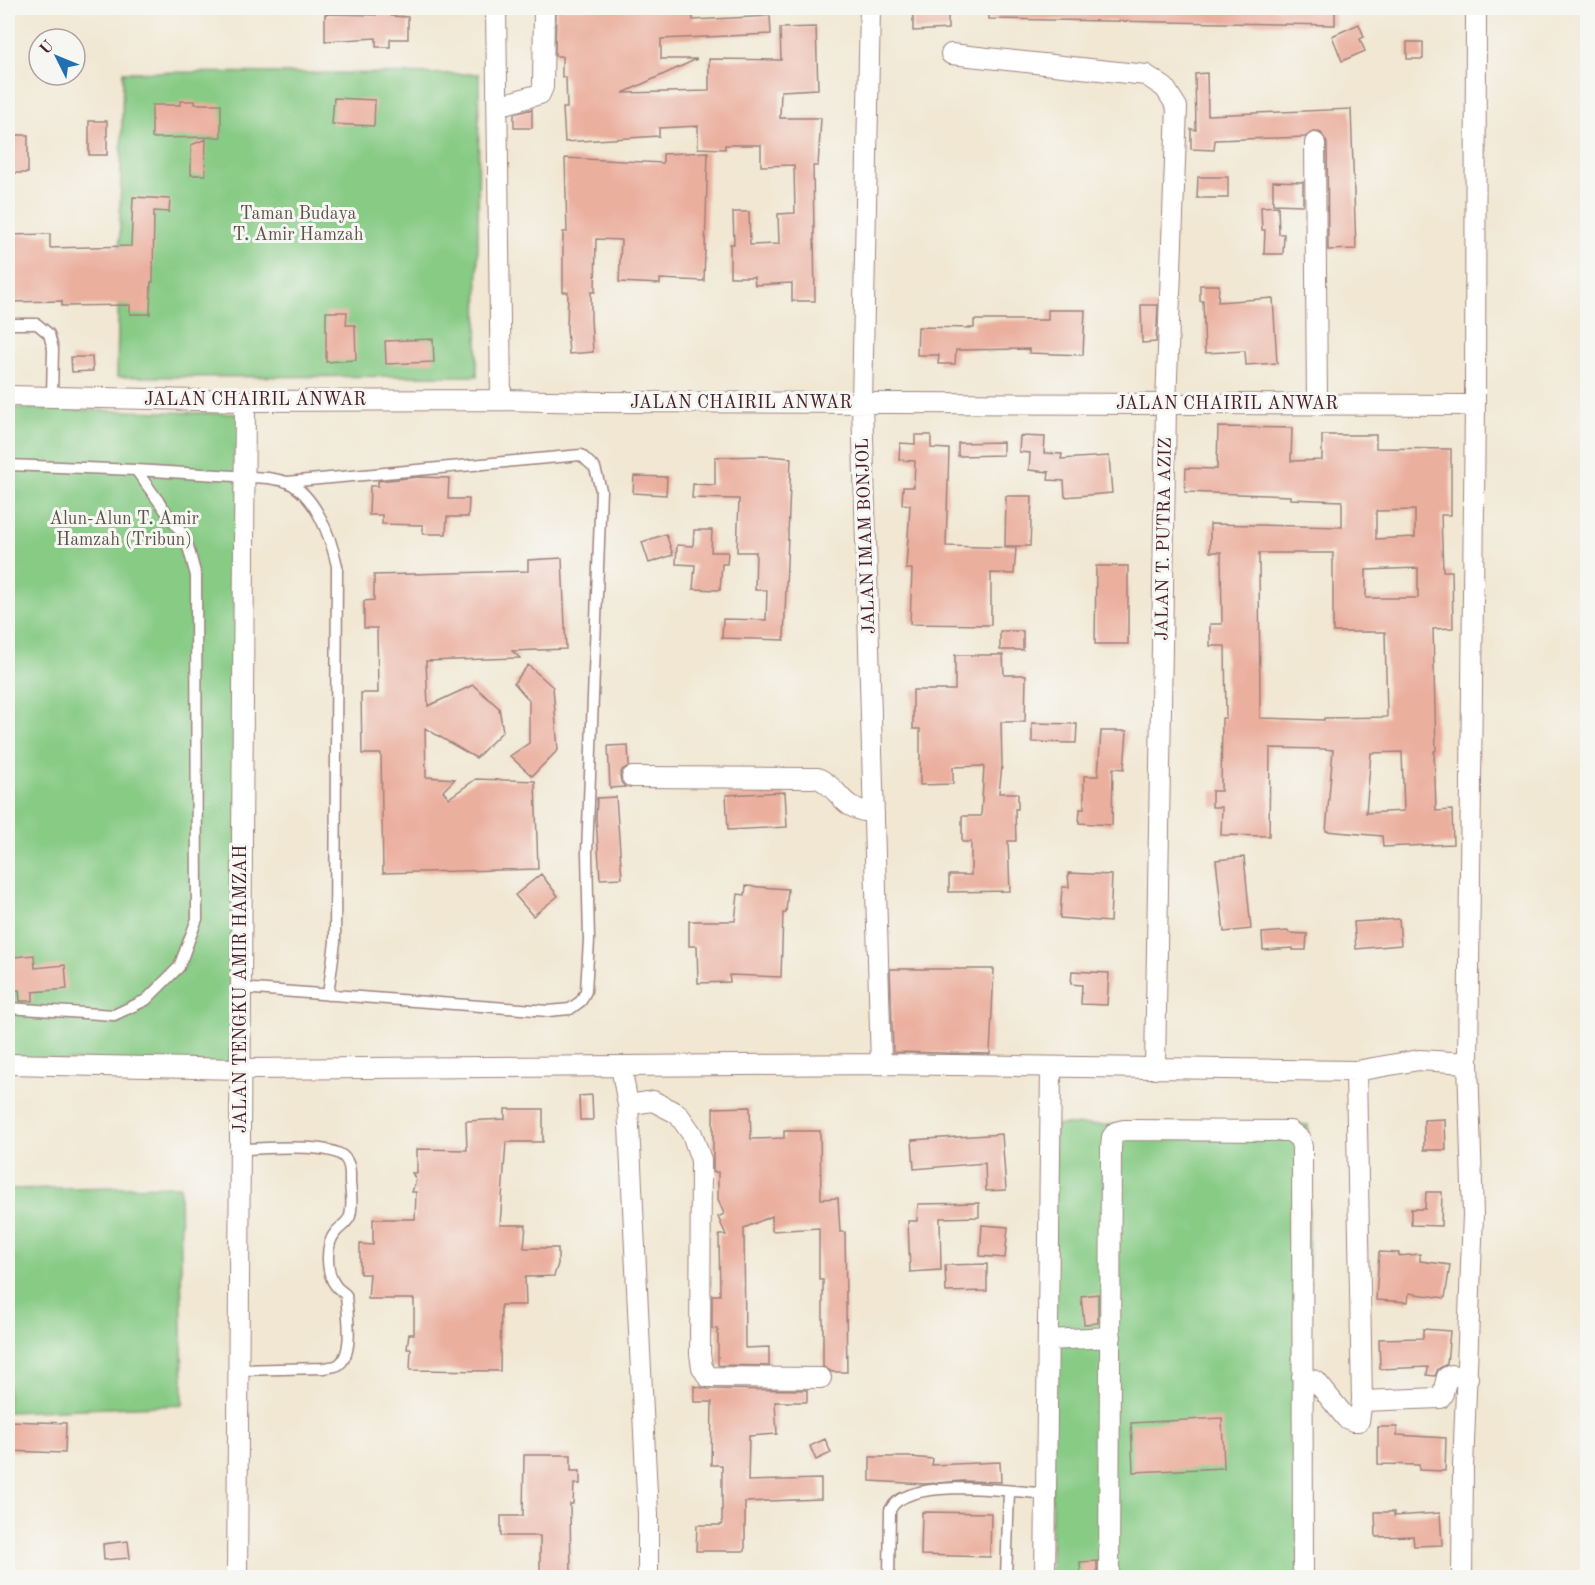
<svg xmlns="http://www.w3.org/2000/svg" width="1595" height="1585" viewBox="0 0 1595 1585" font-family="'Old Standard TT',serif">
<rect width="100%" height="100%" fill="#f6f6f2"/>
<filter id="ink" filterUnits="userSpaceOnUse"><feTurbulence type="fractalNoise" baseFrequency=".0167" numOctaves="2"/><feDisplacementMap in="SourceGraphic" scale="12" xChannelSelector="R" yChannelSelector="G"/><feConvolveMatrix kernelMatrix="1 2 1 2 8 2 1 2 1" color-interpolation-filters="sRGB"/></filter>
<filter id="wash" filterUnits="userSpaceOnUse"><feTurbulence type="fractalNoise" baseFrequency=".008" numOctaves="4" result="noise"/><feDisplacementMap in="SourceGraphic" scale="24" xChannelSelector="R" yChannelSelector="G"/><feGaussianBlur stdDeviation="1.35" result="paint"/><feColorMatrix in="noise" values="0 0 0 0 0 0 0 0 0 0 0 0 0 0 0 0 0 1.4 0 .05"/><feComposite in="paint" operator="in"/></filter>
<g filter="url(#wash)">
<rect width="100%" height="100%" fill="#f1e7d2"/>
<path fill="#87cb85" stroke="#687558" stroke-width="1.5" d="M 123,72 L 479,74 L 477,376 L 117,377 Z
M 8,408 L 243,414 L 236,1064 L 8,1060 Z
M 1055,1125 L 1308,1125 L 1310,1577 L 1051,1578 Z
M 180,1186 L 183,1405 L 8,1412 L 8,1189 Z"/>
<g id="blocks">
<path fill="#ebaf9e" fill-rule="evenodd" d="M 376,8 L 391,8 L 391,16 L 408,17 L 408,39 L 390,39 L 390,47 L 376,47 L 376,38 L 325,41 L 325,14 L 376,15 Z
M 556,8 L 692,8 L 693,20 L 770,16 L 771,34 L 661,39 L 661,59 L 697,59 L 623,93 L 709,91 L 709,59 L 781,60 L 780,28 L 816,27 L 818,89 L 781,91 L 780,118 L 821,118 L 818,166 L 813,166 L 815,301 L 792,301 L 792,283 L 755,285 L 754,277 L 730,277 L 730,244 L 734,244 L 733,212 L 749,212 L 750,245 L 779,244 L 778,214 L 795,213 L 794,165 L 761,166 L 761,145 L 725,145 L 725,149 L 698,148 L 698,126 L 659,128 L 659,136 L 565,142 L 563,108 L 567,108 L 566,77 L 562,77 L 562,56 L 555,56 Z
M 913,8 L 948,8 L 948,29 L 913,31 Z
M 989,8 L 1335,8 L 1335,25 L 989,19 Z
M 1359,24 L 1364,37 L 1360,39 L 1365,51 L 1342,61 L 1332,36 Z
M 1407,42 L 1423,42 L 1423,59 L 1407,59 Z
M 1207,73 L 1208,115 L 1351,109 L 1356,249 L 1328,250 L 1327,143 L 1321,133 L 1314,131 L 1305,137 L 1215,140 L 1214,150 L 1191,149 L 1191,129 L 1196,130 L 1195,74 Z
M 334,98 L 375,100 L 374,126 L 332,124 Z
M 180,101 L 195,101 L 195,104 L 221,104 L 221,137 L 152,138 L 152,105 L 180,105 Z
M 532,109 L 532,128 L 514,128 L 514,114 Z
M 89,121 L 107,121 L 107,155 L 89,155 Z
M 8,135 L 28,135 L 28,173 L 8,173 Z
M 206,139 L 205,175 L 191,175 L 191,145 Z
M 708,152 L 704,281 L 660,279 L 660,284 L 619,282 L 621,240 L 596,239 L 595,292 L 591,292 L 591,319 L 593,352 L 569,354 L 567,328 L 568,292 L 563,292 L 563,232 L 567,232 L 565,158 L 663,163 L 663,154 Z
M 1198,177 L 1228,177 L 1228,198 L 1197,198 Z
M 1273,181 L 1303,182 L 1303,205 L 1273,204 Z
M 133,197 L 170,199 L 169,212 L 154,211 L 153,282 L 151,282 L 150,314 L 130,314 L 130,305 L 62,306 L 62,301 L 8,302 L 8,235 L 50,234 L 50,248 L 131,246 Z
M 1278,206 L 1279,234 L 1284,234 L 1283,254 L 1264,254 L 1265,230 L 1262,230 L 1261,207 Z
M 1200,285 L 1219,285 L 1218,302 L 1273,298 L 1277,363 L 1246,365 L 1245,351 L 1205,353 L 1203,301 L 1200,301 Z
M 1141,305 L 1158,305 L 1156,342 L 1142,343 Z
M 1048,310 L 1085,310 L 1083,355 L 1029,353 L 1029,349 L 956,350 L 955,364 L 938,364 L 939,355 L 917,355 L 918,327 L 974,328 L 974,320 L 1048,320 Z
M 326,312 L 347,312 L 346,325 L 355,325 L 356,360 L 326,362 Z
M 433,339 L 434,362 L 386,364 L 385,341 Z
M 71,357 L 92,357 L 93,371 L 72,372 Z
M 1218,427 L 1292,428 L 1291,461 L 1322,460 L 1322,435 L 1376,435 L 1376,448 L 1451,449 L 1451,515 L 1441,515 L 1443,571 L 1452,571 L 1453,628 L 1433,629 L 1436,751 L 1434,751 L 1436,811 L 1452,810 L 1453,844 L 1383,847 L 1382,836 L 1326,831 L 1333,750 L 1324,749 L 1270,748 L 1269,836 L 1221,835 L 1222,807 L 1212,807 L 1212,791 L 1221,791 L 1222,718 L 1226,718 L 1225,646 L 1210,646 L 1210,624 L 1222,624 L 1221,552 L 1210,552 L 1210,524 L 1342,527 L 1342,501 L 1290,499 L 1290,496 L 1185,492 L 1186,468 L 1217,469 ZM 1415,510 L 1415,537 L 1376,539 L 1376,511 ZM 1259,553 L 1333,553 L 1333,632 L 1385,632 L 1387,717 L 1324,718 L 1324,720 L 1260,718 ZM 1418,568 L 1418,598 L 1366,598 L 1366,570 ZM 1402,752 L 1404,811 L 1366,813 L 1371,753 Z
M 915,435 L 931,435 L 931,448 L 949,449 L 946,546 L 1016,548 L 1014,574 L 991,573 L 991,625 L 910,624 L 912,569 L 906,569 L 910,505 L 902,504 L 903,487 L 914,487 L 915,461 L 899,460 L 900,443 L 915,444 Z
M 1020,436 L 1045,437 L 1044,453 L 1062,454 L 1061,459 L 1109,456 L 1112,493 L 1065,497 L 1064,481 L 1048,480 L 1049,472 L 1029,470 L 1030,453 L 1019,452 Z
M 1003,442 L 1003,455 L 958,456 L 958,443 Z
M 767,456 L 791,458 L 784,640 L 722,638 L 723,619 L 766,620 L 767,590 L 755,590 L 756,552 L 737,552 L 739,499 L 692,498 L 693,484 L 715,485 L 715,457 Z
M 634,476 L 667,477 L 666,495 L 633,493 Z
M 419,477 L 449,478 L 448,499 L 469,499 L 468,517 L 447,517 L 446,534 L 423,534 L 423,525 L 382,524 L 382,515 L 369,515 L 370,486 L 378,486 L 378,481 Z
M 1006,496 L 1032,496 L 1030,546 L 1005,546 Z
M 694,530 L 712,530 L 711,552 L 728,552 L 727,564 L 722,564 L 720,590 L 693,589 L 695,565 L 676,564 L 677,545 L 693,546 Z
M 666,534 L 673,555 L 649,563 L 642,542 Z
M 562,558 L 566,649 L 512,651 L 520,658 L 426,661 L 428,706 L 473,685 L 499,708 L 503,731 L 476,758 L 425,728 L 426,777 L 455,779 L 443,791 L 449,798 L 476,779 L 535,781 L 538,869 L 383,873 L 381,754 L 362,754 L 361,693 L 378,693 L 377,628 L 364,628 L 364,601 L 374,600 L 374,575 L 528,571 L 528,560 Z
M 1096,566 L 1128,566 L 1128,644 L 1095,644 Z
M 1000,631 L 1023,631 L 1023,650 L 1000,650 Z
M 955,655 L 1003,655 L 1004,675 L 1026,675 L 1025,722 L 1001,722 L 1002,766 L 999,793 L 1018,793 L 1018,809 L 1015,809 L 1016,841 L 1008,841 L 1010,891 L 949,892 L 949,875 L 971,875 L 971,842 L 962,842 L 962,816 L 981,816 L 984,766 L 953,767 L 953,784 L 920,785 L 920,729 L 913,729 L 913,690 L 955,690 Z
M 528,665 L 553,687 L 558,750 L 532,776 L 510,756 L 529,743 L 529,700 L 514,683 Z
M 1032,723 L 1077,724 L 1076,743 L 1032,742 Z
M 1101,731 L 1127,731 L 1124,769 L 1113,768 L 1112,825 L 1079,823 L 1080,809 L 1084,809 L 1084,776 L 1098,776 Z
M 628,745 L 629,766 L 622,770 L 620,776 L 621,782 L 625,787 L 610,788 L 608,746 Z
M 785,792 L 787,827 L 728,830 L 726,795 Z
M 616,797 L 622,878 L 600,879 L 596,818 L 597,798 Z
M 1244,857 L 1251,929 L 1224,932 L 1216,860 Z
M 1068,873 L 1112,875 L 1110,922 L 1060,918 L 1062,887 L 1069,887 Z
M 541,874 L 558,896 L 533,916 L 515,895 Z
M 746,886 L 788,889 L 786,913 L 783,913 L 781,977 L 729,975 L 730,982 L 698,983 L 697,946 L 689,946 L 689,921 L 735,921 L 738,894 L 745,895 Z
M 1399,919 L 1401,945 L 1356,949 L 1354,922 Z
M 1288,931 L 1289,933 L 1307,934 L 1306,950 L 1293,950 L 1293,948 L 1263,950 L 1262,933 Z
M 34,955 L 35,968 L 65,965 L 67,989 L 33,992 L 33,1001 L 20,1001 L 19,990 L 8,991 L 8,967 L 15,966 L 14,957 Z
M 890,969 L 994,969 L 990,1054 L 893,1052 Z
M 1072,971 L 1109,973 L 1107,1005 L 1081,1004 L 1082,985 L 1071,984 Z
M 592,1095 L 593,1120 L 580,1120 L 579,1096 Z
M 750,1107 L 751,1139 L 784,1138 L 784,1131 L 820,1131 L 821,1199 L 838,1198 L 840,1232 L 845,1232 L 847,1372 L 832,1372 L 823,1367 L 823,1280 L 819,1280 L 819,1228 L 772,1231 L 772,1216 L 744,1228 L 745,1348 L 769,1347 L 769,1366 L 718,1365 L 718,1328 L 712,1329 L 712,1295 L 720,1295 L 719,1235 L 726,1235 L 718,1217 L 724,1214 L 718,1199 L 718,1172 L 713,1172 L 713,1108 Z
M 505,1109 L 543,1109 L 543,1142 L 506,1142 L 500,1225 L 526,1225 L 524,1248 L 558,1248 L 558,1264 L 554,1276 L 525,1277 L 526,1305 L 501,1305 L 500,1371 L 410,1370 L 411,1349 L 407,1349 L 409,1334 L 414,1334 L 414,1299 L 368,1299 L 370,1274 L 360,1274 L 360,1244 L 373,1245 L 373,1219 L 415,1219 L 416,1192 L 412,1192 L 416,1180 L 412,1173 L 417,1173 L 417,1149 L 467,1150 L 466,1121 L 505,1119 Z
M 1445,1119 L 1446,1150 L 1424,1150 L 1424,1120 Z
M 1002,1134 L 1006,1190 L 986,1191 L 985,1163 L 914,1169 L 912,1140 Z
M 1426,1192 L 1442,1192 L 1441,1226 L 1411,1225 L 1411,1209 L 1425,1209 Z
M 979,1203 L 979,1217 L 940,1218 L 941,1270 L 910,1272 L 908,1221 L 917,1221 L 918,1204 Z
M 982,1225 L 1008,1227 L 1005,1258 L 980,1256 Z
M 1379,1252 L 1399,1253 L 1399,1256 L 1420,1254 L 1420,1261 L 1450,1265 L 1445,1298 L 1409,1293 L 1408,1302 L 1376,1300 Z
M 987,1264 L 987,1291 L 946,1292 L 945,1265 Z
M 1098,1294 L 1098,1323 L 1084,1324 L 1081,1296 Z
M 1423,1329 L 1450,1331 L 1447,1364 L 1438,1369 L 1435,1376 L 1427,1375 L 1428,1367 L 1380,1369 L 1379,1339 L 1423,1338 Z
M 694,1386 L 708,1389 L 807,1390 L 807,1402 L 775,1402 L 777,1434 L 749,1436 L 748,1481 L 821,1479 L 821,1499 L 745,1502 L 745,1551 L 696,1551 L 697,1525 L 722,1525 L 722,1465 L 711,1465 L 712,1402 L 694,1402 Z
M 1222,1418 L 1224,1468 L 1133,1472 L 1131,1423 Z
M 8,1421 L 66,1423 L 65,1453 L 8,1451 Z
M 1378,1427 L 1397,1427 L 1397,1435 L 1446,1438 L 1445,1471 L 1419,1470 L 1419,1465 L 1378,1464 Z
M 825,1439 L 831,1453 L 816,1460 L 810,1446 Z
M 524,1455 L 571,1455 L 571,1471 L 580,1471 L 580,1484 L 574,1484 L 573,1504 L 570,1504 L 571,1578 L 540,1578 L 540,1536 L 501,1536 L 501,1516 L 523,1516 Z
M 870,1457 L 909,1457 L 933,1459 L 932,1465 L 1000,1462 L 1001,1482 L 962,1481 L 925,1484 L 870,1481 Z
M 922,1512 L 991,1513 L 990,1557 L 921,1555 Z
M 1375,1512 L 1394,1512 L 1394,1516 L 1440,1513 L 1442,1545 L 1414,1546 L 1413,1536 L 1376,1537 Z
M 128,1541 L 130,1558 L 104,1560 L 103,1544 Z
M 1097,1561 L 1097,1578 L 1081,1578 L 1080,1562 Z"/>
</g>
</g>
<g filter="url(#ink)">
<use href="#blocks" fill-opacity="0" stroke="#9e837e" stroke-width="1.5"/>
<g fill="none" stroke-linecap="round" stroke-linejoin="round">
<g stroke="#9e837e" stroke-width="13">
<path id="service" d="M 8,324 L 37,324 L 49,334 L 53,349 L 52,397
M 8,465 L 136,470 L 268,478 C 274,479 281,480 287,482 C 316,495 331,538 337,566 L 335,942 L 328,995
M 241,988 L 548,1011 L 570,1009 L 581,1001 L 586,991 L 589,940 L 587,853 L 601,490 L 595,468 L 581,455 L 287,482
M 8,1008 L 114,1015 L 146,1000 L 179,967 L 197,919 L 196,576 L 186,539 L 136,470
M 238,1370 L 324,1368 C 328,1367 334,1367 338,1365 C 355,1354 347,1313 346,1295 C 343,1292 338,1289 336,1286 C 326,1274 325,1245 335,1233 C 339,1227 347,1224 350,1216 C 353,1205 351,1194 350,1183 C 350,1174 351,1164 344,1157 C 329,1142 261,1149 239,1149
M 889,1578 L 890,1510 C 907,1476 1013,1491 1046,1494
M 1006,1578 L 1009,1491"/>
</g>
<g stroke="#9e837e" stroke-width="22">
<path id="minor" d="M 496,8 L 501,400
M 870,8 L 862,403 L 881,1064
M 951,54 L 1146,75 L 1165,88 L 1177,107 L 1166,404 L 1155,1069
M 498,106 L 540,94 L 543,87 L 544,8
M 1315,143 L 1317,405
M 8,396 L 245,401 L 501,400 L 598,402 L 1475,405
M 632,777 L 818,778 C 845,792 837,808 874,813
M 8,1064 L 240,1069 L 881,1064 L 1356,1071 L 1419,1060 L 1468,1063
M 621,1066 L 628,1105 L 648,1514 L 648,1578
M 628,1105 L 653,1101 L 678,1114 L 692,1134 L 701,1160 L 700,1354 L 702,1367 L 708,1377 L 821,1378
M 1048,1340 L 1111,1337
M 1302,1377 L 1316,1381 L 1346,1418 L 1353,1421 L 1359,1421 L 1362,1401 L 1356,1071
M 1362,1401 L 1440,1398 L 1443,1393 L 1447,1377 L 1452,1375 L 1468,1378
M 237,1578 L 245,401
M 1045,1578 L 1051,1068
M 1109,1578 L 1111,1148 L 1112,1137 L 1116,1132 L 1124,1130 L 1290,1131 L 1300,1139 L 1302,1147 L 1303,1578
M 1462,1578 L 1463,1467 L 1473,1215 L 1468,1063 L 1475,405 L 1476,8"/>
</g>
<use href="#service" stroke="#fff" stroke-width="10"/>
<use href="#minor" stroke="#fff" stroke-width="20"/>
</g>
</g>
<g text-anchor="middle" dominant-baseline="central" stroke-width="6" stroke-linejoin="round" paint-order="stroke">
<g font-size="18" fill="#5c5346" stroke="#f6f6f2">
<text x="298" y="214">Taman Budaya<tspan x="298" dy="21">T. Amir Hamzah</tspan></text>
<text x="124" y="519">Alun-Alun T. Amir<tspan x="124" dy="21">Hamzah (Tribun)</tspan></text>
</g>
<g font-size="18" fill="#4a1f2b" stroke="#f6f6f2">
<text x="255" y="400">JALAN CHAIRIL ANWAR</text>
<text x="741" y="403">JALAN CHAIRIL ANWAR</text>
<text x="1227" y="404">JALAN CHAIRIL ANWAR</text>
<text transform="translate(866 536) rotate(-92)">JALAN IMAM BONJOL</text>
<text transform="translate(1164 539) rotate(-89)">JALAN T. PUTRA AZIZ</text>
<text transform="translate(241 989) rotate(-90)">JALAN TENGKU AMIR HAMZAH</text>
</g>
</g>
<rect width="1595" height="1585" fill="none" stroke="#f6f6f2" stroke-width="30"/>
<g transform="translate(57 57) rotate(313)"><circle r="28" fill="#f6f6f2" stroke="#b1a0a2" stroke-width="1.5"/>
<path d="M0-4.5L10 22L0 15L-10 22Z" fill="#1f6fb2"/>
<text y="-9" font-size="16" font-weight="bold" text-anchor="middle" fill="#4a1f2b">U</text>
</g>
</svg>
